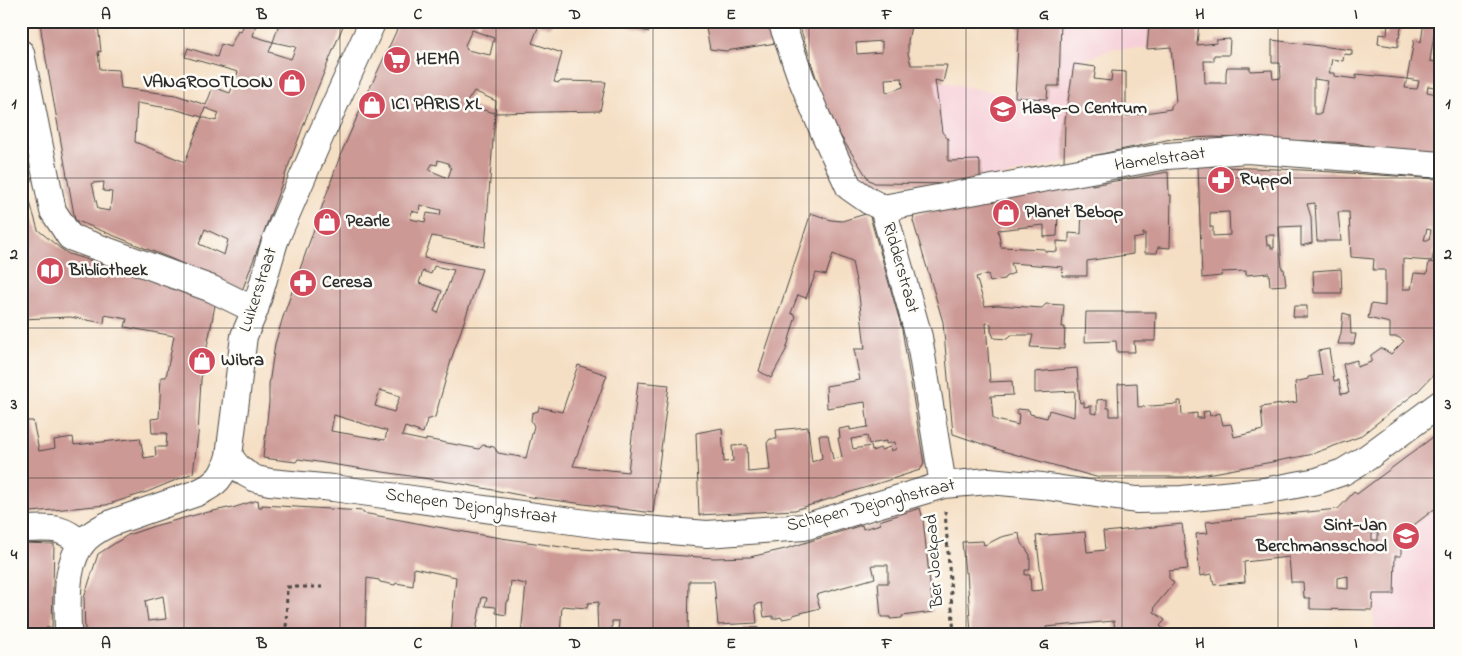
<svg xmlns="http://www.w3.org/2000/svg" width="1462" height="656" viewBox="0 0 1462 656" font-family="'Indie Flower',sans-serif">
<rect width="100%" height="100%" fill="#fdfcf7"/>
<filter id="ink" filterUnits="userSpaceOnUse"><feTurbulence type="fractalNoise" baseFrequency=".02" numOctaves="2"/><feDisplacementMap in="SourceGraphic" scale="10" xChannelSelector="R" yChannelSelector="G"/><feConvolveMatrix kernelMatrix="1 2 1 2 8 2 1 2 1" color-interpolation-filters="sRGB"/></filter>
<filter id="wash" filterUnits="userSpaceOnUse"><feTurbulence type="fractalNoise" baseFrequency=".0096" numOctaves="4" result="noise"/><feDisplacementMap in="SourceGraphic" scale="20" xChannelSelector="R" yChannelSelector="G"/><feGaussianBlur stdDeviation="1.12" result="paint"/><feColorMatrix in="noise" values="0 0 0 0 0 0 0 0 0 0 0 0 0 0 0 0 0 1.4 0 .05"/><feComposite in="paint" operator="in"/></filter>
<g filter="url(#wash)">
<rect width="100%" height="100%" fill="#f5dfc4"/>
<path fill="#f6cfd8" d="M 1019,21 L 1199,21 L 1197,45 L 1147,49 L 1112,49 L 1074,64 L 1065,120 L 1064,162 L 980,182 L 980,162 L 978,160 L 948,161 L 948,139 L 942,132 L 935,80 L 1015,97 Z
M 1441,431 L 1441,635 L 1374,635 L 1372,512 L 1357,494 Z"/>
<g id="blocks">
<path fill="#cc9995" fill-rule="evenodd" d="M 40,21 L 144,21 L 143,24 L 98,24 L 101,52 L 98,51 L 100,69 L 119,70 L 121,88 L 176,95 L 206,105 L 213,87 L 230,93 L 238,72 L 185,57 L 188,48 L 217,57 L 221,44 L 230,47 L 238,31 L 241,32 L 245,21 L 257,21 L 253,36 L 273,42 L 280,21 L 345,21 L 314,97 L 242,291 L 172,259 L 75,220 L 42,37 ZM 273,42 L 296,47 L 291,59 L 269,52 ZM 137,103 L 174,109 L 202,117 L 205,108 L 219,113 L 216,121 L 202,117 L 185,162 L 135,142 ZM 104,182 L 103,191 L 112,192 L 110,211 L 98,209 L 92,183 ZM 205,229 L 228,240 L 224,255 L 199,244 Z
M 401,21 L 476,21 L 477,23 L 480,25 L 481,21 L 531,21 L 539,25 L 541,21 L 553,21 L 551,28 L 539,25 L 532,43 L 562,53 L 554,82 L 559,83 L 561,81 L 606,82 L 600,111 L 495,113 L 485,247 L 432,236 L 424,258 L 482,269 L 452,357 L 435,417 L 427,420 L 423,433 L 405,427 L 402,436 L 426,441 L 426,439 L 479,449 L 483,445 L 494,447 L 498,453 L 526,458 L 534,426 L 531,420 L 532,413 L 538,411 L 539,407 L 562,412 L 578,365 L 607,375 L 573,466 L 628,472 L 638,382 L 669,385 L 653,513 L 530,497 L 462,484 L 298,459 L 296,462 L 263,458 L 269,402 L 269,384 L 275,344 L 283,317 L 340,156 L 369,90 ZM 472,30 L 494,38 L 490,55 L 467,50 L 465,45 ZM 474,91 L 496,101 L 495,113 L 465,105 ZM 438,160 L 448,163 L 451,169 L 448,178 L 429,170 L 432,164 L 437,165 ZM 420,205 L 441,210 L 440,215 L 427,213 L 425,222 L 410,219 L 412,211 L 419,213 ZM 434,266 L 454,270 L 438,313 L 434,311 L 442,291 L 419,283 L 423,271 L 431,274 ZM 380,390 L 400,396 L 394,412 L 375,406 ZM 334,415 L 387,431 L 385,440 L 331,431 Z
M 627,21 L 652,21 L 649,32 L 626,26 Z
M 697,21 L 770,21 L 776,43 L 726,51 L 710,49 L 705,23 L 697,23 Z
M 798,21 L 912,21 L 908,41 L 908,53 L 911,65 L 947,65 L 943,82 L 935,80 L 942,132 L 948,139 L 948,161 L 978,160 L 980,162 L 980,182 L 962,184 L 875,183 L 869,180 L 838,132 L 820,90 ZM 882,41 L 882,52 L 857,54 L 856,43 ZM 902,78 L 903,87 L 886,93 L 885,79 Z
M 994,21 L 1061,21 L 1059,86 L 1048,86 L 1047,99 L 1015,97 L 1019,27 Z
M 1159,21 L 1199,21 L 1197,45 L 1216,43 L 1216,40 L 1230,39 L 1229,55 L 1214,55 L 1214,61 L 1204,61 L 1205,83 L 1226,83 L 1226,73 L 1227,67 L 1250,67 L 1250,71 L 1272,70 L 1273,79 L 1281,78 L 1280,63 L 1272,63 L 1272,40 L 1352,50 L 1352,55 L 1344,54 L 1343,61 L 1332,59 L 1329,73 L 1334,73 L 1334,76 L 1356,79 L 1356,74 L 1407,79 L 1414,40 L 1421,42 L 1424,21 L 1436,21 L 1430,61 L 1441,63 L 1441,88 L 1428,86 L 1427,92 L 1441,95 L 1441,153 L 1376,148 L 1355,143 L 1213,137 L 1171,139 L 1064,162 L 1065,120 L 1074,64 L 1096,67 L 1094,79 L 1111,81 L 1112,71 L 1126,72 L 1126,116 L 1171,109 L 1171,106 L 1176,102 L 1171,47 L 1147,49 L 1149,25 L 1159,25 ZM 1314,79 L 1328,81 L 1321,114 L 1314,114 ZM 1407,79 L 1419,81 L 1417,89 L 1405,88 Z
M 1388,22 L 1402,24 L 1399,38 L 1398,37 L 1398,47 L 1378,44 L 1379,34 L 1387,35 Z
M 1198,166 L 1302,170 L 1441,179 L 1441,248 L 1438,248 L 1437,250 L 1434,250 L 1432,261 L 1403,259 L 1403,289 L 1411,289 L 1414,273 L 1427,274 L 1429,262 L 1441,264 L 1441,366 L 1439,369 L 1417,392 L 1359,437 L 1309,455 L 1219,472 L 1186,477 L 1096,477 L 1003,451 L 953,434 L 943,322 L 913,221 L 914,215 L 1090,177 L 1092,185 L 1168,172 L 1169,195 L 1171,195 L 1170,248 L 1158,247 L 1157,253 L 1145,253 L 1145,233 L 1143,233 L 1143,237 L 1133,239 L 1133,254 L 1087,261 L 1087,276 L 1062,276 L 1063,267 L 1011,263 L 1014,273 L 1005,277 L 1004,279 L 990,282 L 988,274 L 976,277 L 985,306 L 997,305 L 1042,308 L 1046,304 L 1064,305 L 1062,327 L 1065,327 L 1064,349 L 1030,347 L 1033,335 L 1011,335 L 1007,339 L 994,338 L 991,331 L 991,324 L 986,323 L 990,382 L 1012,381 L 1013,395 L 991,396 L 993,418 L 996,420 L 1018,425 L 1019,414 L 1017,414 L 1017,409 L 1029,410 L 1030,414 L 1047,418 L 1049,410 L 1074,417 L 1075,391 L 1035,393 L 1035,372 L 1077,368 L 1080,403 L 1084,402 L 1084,407 L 1091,406 L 1091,413 L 1097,414 L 1097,400 L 1107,399 L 1107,408 L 1110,408 L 1110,416 L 1119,416 L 1118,384 L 1137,383 L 1138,407 L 1178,404 L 1178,401 L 1181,401 L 1182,415 L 1197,413 L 1197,418 L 1204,418 L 1203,412 L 1209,411 L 1210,416 L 1220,413 L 1223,425 L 1231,424 L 1234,437 L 1263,430 L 1261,407 L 1297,402 L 1295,382 L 1308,379 L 1308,377 L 1322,375 L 1318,351 L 1329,349 L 1334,381 L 1339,380 L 1341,394 L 1349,393 L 1343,364 L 1357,360 L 1357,367 L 1371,362 L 1371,355 L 1381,348 L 1391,354 L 1404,341 L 1398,337 L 1390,337 L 1390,323 L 1368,318 L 1371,304 L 1385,306 L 1385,270 L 1373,270 L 1374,259 L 1351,257 L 1349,212 L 1338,212 L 1341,241 L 1317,241 L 1315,203 L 1307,204 L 1311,217 L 1312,243 L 1301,246 L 1301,226 L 1279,227 L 1282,269 L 1284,269 L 1286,285 L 1270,286 L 1269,273 L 1246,275 L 1246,271 L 1222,272 L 1221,276 L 1202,278 ZM 1082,205 L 1081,234 L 1069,233 L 1069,242 L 1057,241 L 1057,252 L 1045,251 L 1045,249 L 1001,247 L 998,230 L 1044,225 L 1044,237 L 1057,236 L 1058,213 L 1069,211 L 1068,207 ZM 1229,212 L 1230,235 L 1213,236 L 1213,227 L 1210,227 L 1210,213 ZM 1427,229 L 1431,230 L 1429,240 L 1424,240 ZM 1266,235 L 1274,235 L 1274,248 L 1271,248 L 1271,245 L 1267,245 Z
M 21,171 L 38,230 L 61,249 L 69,254 L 216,300 L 201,379 L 198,435 L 193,473 L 147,492 L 106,505 L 21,513 L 21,421 L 33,421 L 39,451 L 55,448 L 54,440 L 73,437 L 74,445 L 140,438 L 144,458 L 156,456 L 155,447 L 166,447 L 167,433 L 152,433 L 151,419 L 159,418 L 161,377 L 166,377 L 174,336 L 125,327 L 127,319 L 105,315 L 104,323 L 70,317 L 21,319 Z
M 811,213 L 831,220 L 842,221 L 869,213 L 902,329 L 924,464 L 920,470 L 795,510 L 699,515 L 696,433 L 722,428 L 724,462 L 733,461 L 732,446 L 747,445 L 748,472 L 770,470 L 767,443 L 770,439 L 777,439 L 776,430 L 808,427 L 812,462 L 822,458 L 819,435 L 828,435 L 833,459 L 842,457 L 838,438 L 840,438 L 839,429 L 850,427 L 850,430 L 868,427 L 865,402 L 827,408 L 826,386 L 860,380 L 854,349 L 865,349 L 859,295 L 852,262 L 833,254 L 826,275 L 816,273 L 806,298 L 798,295 L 791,313 L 796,316 L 786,350 L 771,378 L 759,371 ZM 867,436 L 869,444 L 886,441 L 886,444 L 895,442 L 896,449 L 891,451 L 890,447 L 881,450 L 880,448 L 872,451 L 871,446 L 853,449 L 851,439 Z
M 1341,269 L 1342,293 L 1314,293 L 1313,271 Z
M 1294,306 L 1307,306 L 1307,317 L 1293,317 Z
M 1086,312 L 1156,312 L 1155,341 L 1134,341 L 1135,352 L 1117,352 L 1116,341 L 1085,342 Z
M 1343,313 L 1350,315 L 1351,334 L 1356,334 L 1354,344 L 1338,344 L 1341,333 Z
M 1441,431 L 1441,504 L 1401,535 L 1401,556 L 1395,556 L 1394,594 L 1373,594 L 1372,610 L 1310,609 L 1310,598 L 1304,598 L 1303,582 L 1291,582 L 1289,557 L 1244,562 L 1245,582 L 1214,585 L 1212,574 L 1200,576 L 1196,534 L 1208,533 L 1206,522 L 1338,509 L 1354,492 L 1357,494 ZM 1372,533 L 1378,533 L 1378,540 L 1372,540 ZM 1348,576 L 1348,589 L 1337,588 L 1337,578 Z
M 258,500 L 259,507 L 262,507 L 262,505 L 363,511 L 363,513 L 475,534 L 568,548 L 714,558 L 750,557 L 785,549 L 862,525 L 863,529 L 881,524 L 879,521 L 920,508 L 923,519 L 933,612 L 902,616 L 902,618 L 890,619 L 890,617 L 881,617 L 878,583 L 888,583 L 888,565 L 872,565 L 875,578 L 816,595 L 820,608 L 793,615 L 793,617 L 782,619 L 781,617 L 773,619 L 773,616 L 764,617 L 762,603 L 755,605 L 757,623 L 718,625 L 714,581 L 689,581 L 688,635 L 655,635 L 632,632 L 632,634 L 618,632 L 619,621 L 612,621 L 612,635 L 598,635 L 597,609 L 599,602 L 588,603 L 587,608 L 562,606 L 560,635 L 521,635 L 526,584 L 511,581 L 509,601 L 507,601 L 506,615 L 496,613 L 496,607 L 485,606 L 487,598 L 482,597 L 476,630 L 466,629 L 466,635 L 458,635 L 451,634 L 456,577 L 414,568 L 413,586 L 396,583 L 395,585 L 380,582 L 379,580 L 367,578 L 365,635 L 85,635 L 84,598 L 98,554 L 128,535 L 154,526 L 199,514 L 228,508 L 229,509 ZM 163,596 L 166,619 L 148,621 L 145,601 Z
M 1182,524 L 1188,569 L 1169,571 L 1169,578 L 1174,583 L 1155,606 L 1154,612 L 1165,620 L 1160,626 L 1171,635 L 1115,635 L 1114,621 L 1046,627 L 1047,635 L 971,635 L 967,572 L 965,573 L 962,542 L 983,541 L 984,545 L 987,544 L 1001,537 L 1019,533 L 1020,540 L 1030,555 L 1030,570 L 1025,570 L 1025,575 L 1030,575 L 1031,591 L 1043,590 L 1036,536 L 1085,532 L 1087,552 L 1105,550 L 1103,531 L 1105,531 L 1105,532 Z
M 21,543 L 54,544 L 52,628 L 46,628 L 46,635 L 21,635 Z
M 744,628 L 758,628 L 758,635 L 744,635 Z"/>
</g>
</g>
<g filter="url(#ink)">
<use href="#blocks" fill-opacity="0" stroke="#494642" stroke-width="1"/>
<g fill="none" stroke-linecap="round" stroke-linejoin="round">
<g stroke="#494642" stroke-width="28">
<path id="minor" d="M 781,21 L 801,78 L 824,133 L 849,187 L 869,201 L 883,208 L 919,337 L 943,485
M 21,53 L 53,211 L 70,237 L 212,289 L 255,310
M 883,208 L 1167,156 L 1247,150 L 1441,165
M 229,456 L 238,467 L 245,473 L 256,479 L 270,482 L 333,488 L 608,526 L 707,534 L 804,527 L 943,485 L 989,481 L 1042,486 L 1136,500 L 1182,499 L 1264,491 L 1317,481 L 1343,472 L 1368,457 L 1441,403
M 21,529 C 49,529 59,524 82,544
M 68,635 C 68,605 63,560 87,538 C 95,531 104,526 114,522 L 197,493 C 217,484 223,477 229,456 L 244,336 L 255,310 L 275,241 L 320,137 L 373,21"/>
</g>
<path stroke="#494642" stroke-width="3" stroke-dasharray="4 4" stroke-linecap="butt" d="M 945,511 L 954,635
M 286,635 L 287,587 L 322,587"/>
<use href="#minor" stroke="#fff" stroke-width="26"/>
</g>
</g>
<path fill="none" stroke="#2b2b2b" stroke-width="1" stroke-opacity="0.55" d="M 184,21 L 184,635M 340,21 L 340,635M 496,21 L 496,635M 653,21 L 653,635M 809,21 L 809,635M 966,21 L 966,635M 1122,21 L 1122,635M 1278,21 L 1278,635M 21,178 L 1441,178M 21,328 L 1441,328M 21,478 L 1441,478"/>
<defs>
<g id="supermarket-disc" transform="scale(1.4375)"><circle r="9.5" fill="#d1495b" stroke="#fdfcf7"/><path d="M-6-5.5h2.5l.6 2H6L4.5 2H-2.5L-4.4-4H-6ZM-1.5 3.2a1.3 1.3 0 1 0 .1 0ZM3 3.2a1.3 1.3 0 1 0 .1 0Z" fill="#fff"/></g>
<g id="shop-disc" transform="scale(1.4375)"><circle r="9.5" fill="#d1495b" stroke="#fdfcf7"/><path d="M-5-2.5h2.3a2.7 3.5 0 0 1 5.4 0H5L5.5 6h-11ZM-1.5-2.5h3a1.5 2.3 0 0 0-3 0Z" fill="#fff"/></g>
<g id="school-disc" transform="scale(1.4375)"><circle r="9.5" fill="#d1495b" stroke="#fdfcf7"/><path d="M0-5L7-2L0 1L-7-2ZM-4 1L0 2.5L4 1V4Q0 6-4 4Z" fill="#fff"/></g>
<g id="pharmacy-disc" transform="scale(1.4375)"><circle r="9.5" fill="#d1495b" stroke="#fdfcf7"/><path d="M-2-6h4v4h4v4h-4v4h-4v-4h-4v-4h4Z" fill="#fff"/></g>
<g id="library-disc" transform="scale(1.4375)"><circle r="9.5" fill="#d1495b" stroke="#fdfcf7"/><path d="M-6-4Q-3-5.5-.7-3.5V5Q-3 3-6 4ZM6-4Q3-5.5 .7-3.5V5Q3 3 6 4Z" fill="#fff"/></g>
</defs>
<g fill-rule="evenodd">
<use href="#supermarket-disc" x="397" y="60"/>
<use href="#shop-disc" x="292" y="83"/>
<use href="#shop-disc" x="372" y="105"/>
<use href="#school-disc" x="1003" y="109"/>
<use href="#pharmacy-disc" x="1221" y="180"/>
<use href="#shop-disc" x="1006" y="213"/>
<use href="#shop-disc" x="327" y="222"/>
<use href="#library-disc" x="50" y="271"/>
<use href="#pharmacy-disc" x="303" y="283"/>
<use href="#shop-disc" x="202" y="361"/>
<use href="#school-disc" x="1406" y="536"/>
</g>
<g text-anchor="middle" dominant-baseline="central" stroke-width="5" stroke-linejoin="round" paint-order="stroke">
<g font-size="18" font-weight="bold" fill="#2b2b2b" stroke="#fdfcf7" text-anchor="start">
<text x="416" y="60">HEMA</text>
<text x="273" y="83" text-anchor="end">VANGROOTLOON</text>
<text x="391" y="105">ICI PARIS XL</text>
<text x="1022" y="109">Hasp-O Centrum</text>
<text x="1240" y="180">Ruppol</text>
<text x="1025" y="213">Planet Bebop</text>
<text x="346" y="222">Pearle</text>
<text x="69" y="271">Bibliotheek</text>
<text x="322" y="283">Ceresa</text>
<text x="221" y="361">Wibra</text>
<text x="1387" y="526" text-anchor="end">Sint-Jan<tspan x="1387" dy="21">Berchmansschool</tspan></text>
</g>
<g font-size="18" fill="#2b2b2b" stroke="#fdfcf7">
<text transform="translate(1160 160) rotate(-8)">Hamelstraat</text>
<text transform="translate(900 268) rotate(74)">Ridderstraat</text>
<text transform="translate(259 290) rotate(-72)">Luikerstraat</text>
<text transform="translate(871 506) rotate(-14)">Schepen Dejonghstraat</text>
<text transform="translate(471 507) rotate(8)">Schepen Dejonghstraat</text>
<text transform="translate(935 561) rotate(-94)">Ber Joekpad</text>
</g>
</g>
<rect width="1462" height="656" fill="none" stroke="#fdfcf7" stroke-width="55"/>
<rect x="28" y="28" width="1406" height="600" fill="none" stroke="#2b2b2b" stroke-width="2"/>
<g font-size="16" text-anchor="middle" font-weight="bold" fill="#2b2b2b">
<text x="106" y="19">A</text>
<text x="262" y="19">B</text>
<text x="418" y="19">C</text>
<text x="575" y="19">D</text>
<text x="731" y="19">E</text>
<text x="887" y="19">F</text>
<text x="1044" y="19">G</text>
<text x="1200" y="19">H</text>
<text x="1356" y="19">I</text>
<text x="14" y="108">1</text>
<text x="1448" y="108">1</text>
<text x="14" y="259">2</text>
<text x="1448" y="259">2</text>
<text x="14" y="409">3</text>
<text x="1448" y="409">3</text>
<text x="14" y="559">4</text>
<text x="1448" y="559">4</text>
<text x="106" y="648">A</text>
<text x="262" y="648">B</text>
<text x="418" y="648">C</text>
<text x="575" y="648">D</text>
<text x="731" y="648">E</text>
<text x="887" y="648">F</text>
<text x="1044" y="648">G</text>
<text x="1200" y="648">H</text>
<text x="1356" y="648">I</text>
</g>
</svg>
